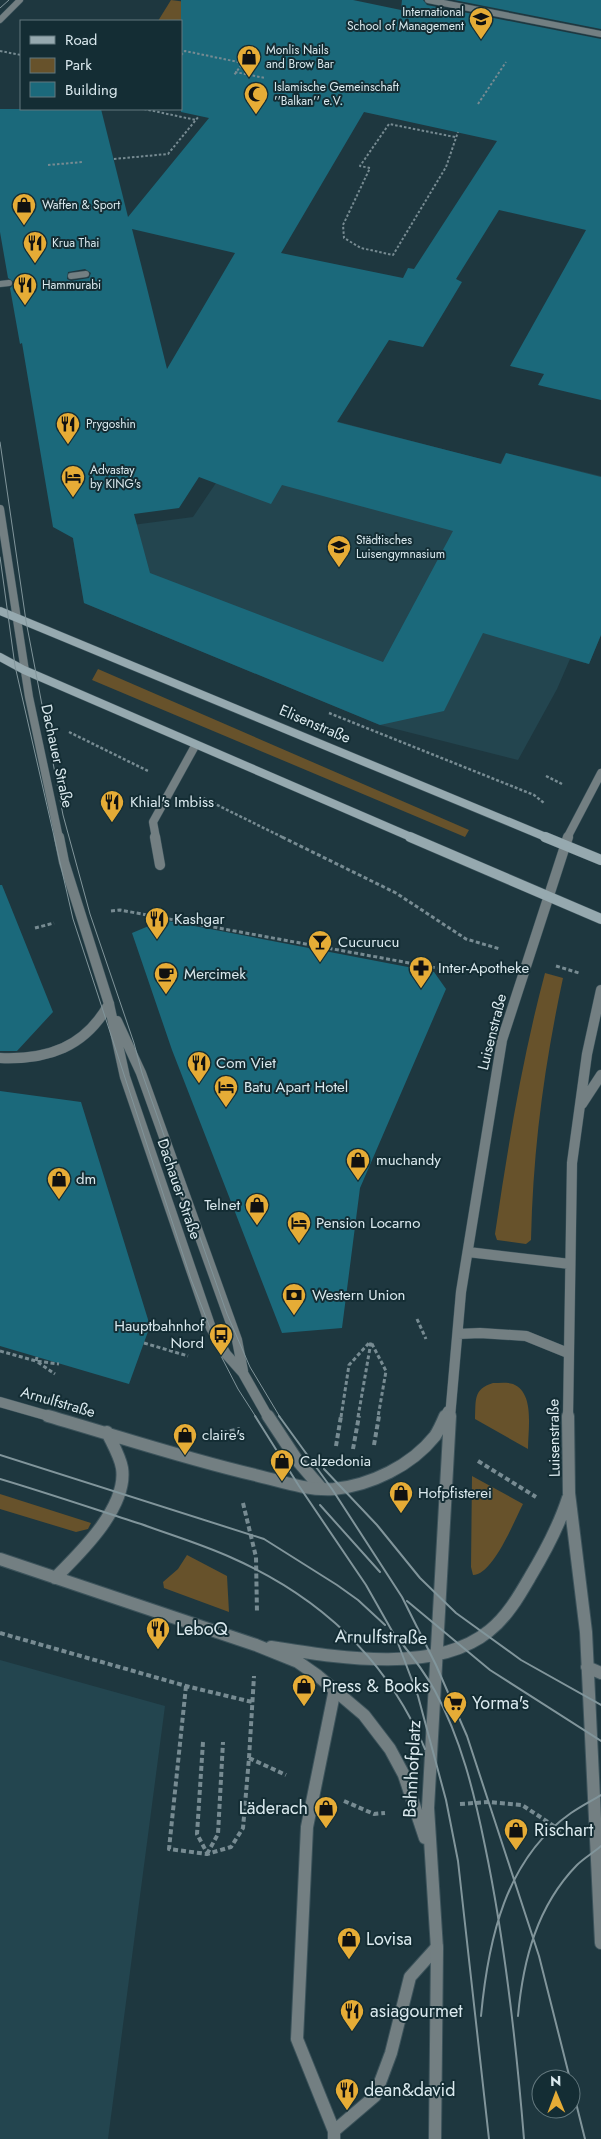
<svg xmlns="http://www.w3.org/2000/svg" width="601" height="2139" viewBox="0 0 601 2139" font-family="Jost,sans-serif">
<rect width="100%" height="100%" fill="#1e373f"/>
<path fill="#23454f" d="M 324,418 L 500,464 L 506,453 L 601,476 L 601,635 L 589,664 L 570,659 L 557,689 L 518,760 L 380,725 L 84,603 L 72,533 L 193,517 L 216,483 Z
M 0,1660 L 165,1706 L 108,2139 L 0,2139 Z"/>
<path fill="#67522b" d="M 171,0 L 186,2 L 187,15 L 179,21 L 158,21 Z
M 98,669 L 469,830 L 465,837 L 92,680 Z
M 545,973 L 563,978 C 544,1067 533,1149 531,1240 L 526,1244 L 497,1240 L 495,1234 C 508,1146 522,1059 545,973 Z
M 493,1383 C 499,1383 507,1382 513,1384 C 535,1393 528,1429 528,1449 L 475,1419 C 476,1400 473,1389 493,1383 Z
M 472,1476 L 523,1504 C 514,1521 493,1575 473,1575 L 471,1567 Z
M 0,1494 L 91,1523 L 88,1529 L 76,1532 L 0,1509 Z
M 187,1555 L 227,1576 L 229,1612 L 164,1588 L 163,1582 L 178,1569 Z"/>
<path fill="#1b697b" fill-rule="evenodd" d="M 181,0 L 353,0 L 401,10 L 402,0 L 423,0 L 427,5 L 601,39 L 601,400 L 538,385 L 544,374 L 510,366 L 586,230 L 499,210 L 456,279 L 462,282 L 423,347 L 389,340 L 337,422 L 501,464 L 506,453 L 601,477 L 601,635 L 589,664 L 483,633 L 444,711 L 380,725 L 84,603 L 73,538 L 53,527 L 22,343 L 20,344 L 10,288 L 13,285 L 14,282 L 8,278 L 0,232 L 0,109 L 101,109 L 128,217 L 209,118 L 181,112 ZM 364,112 L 497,141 L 414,269 L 408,268 L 403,278 L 281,253 ZM 132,229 L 235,253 L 167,369 L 146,284 ZM 85,269 L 91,273 L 89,278 L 71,281 L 67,279 L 68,272 ZM 199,477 L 271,504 L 282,485 L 453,531 L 383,662 L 150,573 L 134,514 L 179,508 Z
M 454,0 L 601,0 L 601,29 Z
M 0,885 L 2,885 L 53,1012 L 17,1051 L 0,1051 Z
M 163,920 L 434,972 L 446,989 L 360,1188 L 342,1328 L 282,1333 L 172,1050 L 132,933 Z
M 0,1091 L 81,1102 L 150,1326 L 129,1384 L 0,1346 Z"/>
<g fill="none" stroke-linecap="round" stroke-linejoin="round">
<g stroke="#3c535b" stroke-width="7">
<path id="lane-far3" d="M 71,276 L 86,274
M 0,284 L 9,283"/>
</g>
<g stroke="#3c535b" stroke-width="9">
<path id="lane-far2" d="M 156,838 L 153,822 L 195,746"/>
</g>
<g stroke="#3c535b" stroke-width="11">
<path id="lane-far1" d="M 155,837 L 160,865
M 109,1004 L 125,1077 L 211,1328 L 226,1354 L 243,1373 L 268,1417
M 117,1021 L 141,1073 L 237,1340 L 243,1371"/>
</g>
<g stroke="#3c535b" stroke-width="14">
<path id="lane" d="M 268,1416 L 297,1460 L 321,1488
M 334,2131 L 375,2096 L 391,2053 L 410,1977 L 437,1947
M 334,2139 L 334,2131 L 297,2039 L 307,1827 L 335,1689"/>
</g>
<g stroke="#3c535b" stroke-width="7">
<path id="street-far3" d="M 428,0 L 601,34
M 0,20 L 20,0"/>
</g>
<g stroke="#3c535b" stroke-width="9">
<path id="street-far2" d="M 0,509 L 29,697 L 59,838
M 567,838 L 601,773"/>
</g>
<g stroke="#3c535b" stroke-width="11">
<path id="street-far1" d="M 0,1058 C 48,1060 85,1047 109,1004 L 64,862 L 59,837
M 582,1104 L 601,1075
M 468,1252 L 570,1264
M 458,1334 L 480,1333 L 526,1336 L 568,1353
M 0,1402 L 52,1417
M 445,1417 L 448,1411
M 450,1417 L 461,1292 L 502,1040 L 568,837
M 568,1417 L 572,1163 L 587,1054 L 601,990"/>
</g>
<g stroke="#3c535b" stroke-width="14">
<path id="street" d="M 48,1416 C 117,1436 186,1459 255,1475 C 280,1481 308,1491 334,1489 C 371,1485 411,1466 435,1436 C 439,1430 442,1423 445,1416
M 568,1416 L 569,1493 L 586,1632 L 601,1943
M 0,1559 L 256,1645 L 298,1662 L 318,1676 L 364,1715 L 390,1749 L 404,1775 L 425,1838
M 55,1578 C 80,1553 128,1507 122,1468 C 120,1456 112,1443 107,1432
M 271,1647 C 335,1657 435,1675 489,1631 C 507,1617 519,1596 530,1577 C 545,1552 559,1526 568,1498
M 587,1667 L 601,1673
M 435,2139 L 437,1949 L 428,1808 L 450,1416"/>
</g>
<g stroke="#3c535b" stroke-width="9">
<path id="secondary-far1" d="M 0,611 L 548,838
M 0,657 L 24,670 L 413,838"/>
</g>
<g stroke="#3c535b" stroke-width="11">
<path id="secondary" d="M 410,837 L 601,919
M 545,837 L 601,860"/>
</g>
<path stroke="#778b92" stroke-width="2" stroke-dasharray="2.5 2" stroke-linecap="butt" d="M 0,51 L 21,55
M 181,55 L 185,51 L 243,63 L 234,75
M 235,72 L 265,78
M 478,104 L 506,62
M 144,109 L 196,120
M 455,137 L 389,124 L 360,166 L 370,168 L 343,225 L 344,238 L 361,248 L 393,255 L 446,167 L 458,132
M 114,159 L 168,154 L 199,116
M 48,165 L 83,162"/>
<path stroke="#778b92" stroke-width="2.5" stroke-dasharray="3 2" stroke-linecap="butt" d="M 329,713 L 534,795 L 544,803
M 69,732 L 148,771
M 546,776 L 562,784
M 199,796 L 284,838"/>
<path stroke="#778b92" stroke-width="3" stroke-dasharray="4 2.5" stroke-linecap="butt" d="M 282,837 L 396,893 L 466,939 L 500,949
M 111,911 L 120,910 L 464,973
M 35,928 L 54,923
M 556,966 L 579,973
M 417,1319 L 426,1339
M 144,1343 L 188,1356
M 0,1351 L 36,1361 L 59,1364
M 37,1357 L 36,1361 L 55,1374
M 341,1417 L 349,1365 L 369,1343
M 358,1417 L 371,1342 L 386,1371 L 378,1417"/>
<path stroke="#778b92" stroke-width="4" stroke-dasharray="5 3" stroke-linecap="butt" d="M 222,1433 L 240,1429
M 374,1445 L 379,1416
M 336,1446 L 341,1416
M 353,1449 L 359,1416
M 478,1461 L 536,1497
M 243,1503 L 256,1557 L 257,1613
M 0,1633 L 186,1686 L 252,1702
M 186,1686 L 169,1849 L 207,1854 L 231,1847 L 243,1828 L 249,1758 L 286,1775
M 203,1742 L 197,1834 L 207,1853
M 249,1758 L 254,1676
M 344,1801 L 374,1814 L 385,1813
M 460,1804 L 489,1802 L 522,1805 L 563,1832
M 207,1854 L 218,1834 L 223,1742"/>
<use href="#lane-far3" stroke="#737f82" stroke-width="6"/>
<use href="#lane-far2" stroke="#737f82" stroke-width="8"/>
<use href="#lane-far1" stroke="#737f82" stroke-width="10"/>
<use href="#lane" stroke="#737f82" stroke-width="12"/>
<use href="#street-far3" stroke="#737f82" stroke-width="6"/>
<use href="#street-far2" stroke="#737f82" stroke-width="8"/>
<use href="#street-far1" stroke="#737f82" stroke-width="10"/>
<use href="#street" stroke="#737f82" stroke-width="12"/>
<use href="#secondary-far1" stroke="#96a9af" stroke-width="8"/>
<use href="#secondary" stroke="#96a9af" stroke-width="10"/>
<path stroke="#81959b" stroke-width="1" d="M 0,8 L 9,0
M 0,442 L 26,621 L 63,815 L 90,914 L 134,1043 L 142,1073 L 227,1314 L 250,1367 L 280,1417
M 0,557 L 15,666 L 73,919 L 191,1279 L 221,1356 L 238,1389 L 256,1417"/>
<path stroke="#81959b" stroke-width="2" d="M 255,1416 L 299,1486 L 366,1585 L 396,1638 L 418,1696 L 446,1800 L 458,1861 L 489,2139
M 279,1416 L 332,1489 L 402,1597 L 436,1665 L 467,1736 L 539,1956 L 570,2079
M 0,1455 L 264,1539 L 337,1585 L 358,1600 L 385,1625
M 324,1469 L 377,1525 L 420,1578 L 456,1613 L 521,1660 L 601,1705
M 0,1479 C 47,1493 94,1509 141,1524 C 171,1535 201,1544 230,1557 C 319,1596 387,1659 425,1749
M 320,1505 L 380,1572
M 407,1601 L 490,1670 L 601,1741
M 400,1641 C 413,1657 425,1673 435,1691 C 461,1739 474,1792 485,1846 C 505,1942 516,2041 524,2139
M 481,2016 C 488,1941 505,1859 571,1813 C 581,1806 591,1801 601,1795
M 518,2016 C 523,1960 537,1906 577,1865 C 584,1858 593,1853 601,1846
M 571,2083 L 585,2139"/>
</g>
<defs>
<g id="university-pin" transform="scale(1.25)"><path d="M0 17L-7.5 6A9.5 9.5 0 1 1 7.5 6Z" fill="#e6ac36" stroke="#142d34"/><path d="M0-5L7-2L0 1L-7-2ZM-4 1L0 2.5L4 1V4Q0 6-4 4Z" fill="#111"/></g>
<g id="shop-pin" transform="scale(1.25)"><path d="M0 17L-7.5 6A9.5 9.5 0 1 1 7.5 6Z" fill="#e6ac36" stroke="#142d34"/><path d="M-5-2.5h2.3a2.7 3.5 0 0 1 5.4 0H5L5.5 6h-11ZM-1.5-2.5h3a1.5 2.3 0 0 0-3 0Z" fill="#111"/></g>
<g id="mosque-pin" transform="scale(1.25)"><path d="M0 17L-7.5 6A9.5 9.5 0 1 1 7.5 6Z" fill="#e6ac36" stroke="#142d34"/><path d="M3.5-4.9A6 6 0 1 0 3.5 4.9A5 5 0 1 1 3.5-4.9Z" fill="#111"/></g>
<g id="restaurant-pin" transform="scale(1.25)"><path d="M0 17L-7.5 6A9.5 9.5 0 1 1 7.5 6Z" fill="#e6ac36" stroke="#142d34"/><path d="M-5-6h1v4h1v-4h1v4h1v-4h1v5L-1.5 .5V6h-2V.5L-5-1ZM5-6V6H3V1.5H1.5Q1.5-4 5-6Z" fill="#111"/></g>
<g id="hotel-pin" transform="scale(1.25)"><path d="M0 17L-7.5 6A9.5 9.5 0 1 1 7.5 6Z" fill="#e6ac36" stroke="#142d34"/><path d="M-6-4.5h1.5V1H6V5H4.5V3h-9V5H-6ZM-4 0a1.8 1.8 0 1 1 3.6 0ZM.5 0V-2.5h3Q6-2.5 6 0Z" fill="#111"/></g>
<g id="school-pin" transform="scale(1.25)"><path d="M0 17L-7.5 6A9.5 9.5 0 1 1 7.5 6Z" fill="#e6ac36" stroke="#142d34"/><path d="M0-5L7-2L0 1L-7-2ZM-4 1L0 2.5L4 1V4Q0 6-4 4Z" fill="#111"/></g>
<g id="bar-pin" transform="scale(1.25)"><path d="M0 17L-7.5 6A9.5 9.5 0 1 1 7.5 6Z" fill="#e6ac36" stroke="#142d34"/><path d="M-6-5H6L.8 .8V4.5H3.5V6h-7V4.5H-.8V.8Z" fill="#111"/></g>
<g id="pharmacy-pin" transform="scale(1.25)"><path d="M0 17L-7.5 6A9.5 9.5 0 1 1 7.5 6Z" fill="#e6ac36" stroke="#142d34"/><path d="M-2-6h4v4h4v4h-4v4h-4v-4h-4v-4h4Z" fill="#111"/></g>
<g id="cafe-pin" transform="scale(1.25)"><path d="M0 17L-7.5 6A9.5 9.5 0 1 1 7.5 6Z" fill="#e6ac36" stroke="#142d34"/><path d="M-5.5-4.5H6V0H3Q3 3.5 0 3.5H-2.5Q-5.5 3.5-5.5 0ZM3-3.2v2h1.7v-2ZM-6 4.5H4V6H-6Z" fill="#111"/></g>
<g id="bank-pin" transform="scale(1.25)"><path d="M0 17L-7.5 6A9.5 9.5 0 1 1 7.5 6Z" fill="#e6ac36" stroke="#142d34"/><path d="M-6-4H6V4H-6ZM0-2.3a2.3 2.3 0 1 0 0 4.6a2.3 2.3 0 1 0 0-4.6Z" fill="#111"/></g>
<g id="bus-pin" transform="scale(1.25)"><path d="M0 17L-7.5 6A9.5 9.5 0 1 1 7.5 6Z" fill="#e6ac36" stroke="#142d34"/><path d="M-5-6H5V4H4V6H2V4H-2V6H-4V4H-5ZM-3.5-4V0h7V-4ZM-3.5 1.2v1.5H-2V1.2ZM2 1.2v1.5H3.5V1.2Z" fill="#111"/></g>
<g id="supermarket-pin" transform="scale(1.25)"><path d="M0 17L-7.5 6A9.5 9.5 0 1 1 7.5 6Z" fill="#e6ac36" stroke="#142d34"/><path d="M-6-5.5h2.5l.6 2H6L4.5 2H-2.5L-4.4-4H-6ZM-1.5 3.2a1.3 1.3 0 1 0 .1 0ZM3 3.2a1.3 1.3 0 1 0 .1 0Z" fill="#111"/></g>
</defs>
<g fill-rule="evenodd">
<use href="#university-pin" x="481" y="19"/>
<use href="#shop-pin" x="249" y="57"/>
<use href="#mosque-pin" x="256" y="94"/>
<use href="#shop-pin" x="24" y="205"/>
<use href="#restaurant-pin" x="35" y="243"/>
<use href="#restaurant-pin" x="25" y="285"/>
<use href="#restaurant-pin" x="68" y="424"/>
<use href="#hotel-pin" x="73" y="477"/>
<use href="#school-pin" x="339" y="547"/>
<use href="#restaurant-pin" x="112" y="802"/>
<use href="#restaurant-pin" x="157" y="919"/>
<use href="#bar-pin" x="320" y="942"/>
<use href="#pharmacy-pin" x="421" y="968"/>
<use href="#cafe-pin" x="166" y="974"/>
<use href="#restaurant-pin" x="199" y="1063"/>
<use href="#hotel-pin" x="226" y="1087"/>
<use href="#shop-pin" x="358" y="1160"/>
<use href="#shop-pin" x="59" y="1179"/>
<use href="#shop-pin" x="257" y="1205"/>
<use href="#hotel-pin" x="299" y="1223"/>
<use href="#bank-pin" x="294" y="1295"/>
<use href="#bus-pin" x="221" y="1335"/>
<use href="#shop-pin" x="185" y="1435"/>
<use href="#shop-pin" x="282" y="1461"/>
<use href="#shop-pin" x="401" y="1493"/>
<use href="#restaurant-pin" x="158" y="1629"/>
<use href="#shop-pin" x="304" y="1686"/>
<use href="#supermarket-pin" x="455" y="1703"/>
<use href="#shop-pin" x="326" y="1808"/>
<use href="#shop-pin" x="516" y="1830"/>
<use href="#shop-pin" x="349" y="1939"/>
<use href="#restaurant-pin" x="352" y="2011"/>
<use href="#restaurant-pin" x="347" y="2090"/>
</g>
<g text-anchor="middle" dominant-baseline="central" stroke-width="4" stroke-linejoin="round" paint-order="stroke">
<g font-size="12" fill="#dae9ee" stroke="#142d34" text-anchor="start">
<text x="464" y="12" text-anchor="end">International<tspan x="464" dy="14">School of Management</tspan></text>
<text x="266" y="50">Monlis Nails<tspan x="266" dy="14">and Brow Bar</tspan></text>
<text x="274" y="87">Islamische Gemeinschaft<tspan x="274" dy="14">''Balkan'' e.V.</tspan></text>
<text x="42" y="205">Waffen &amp; Sport</text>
<text x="52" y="243">Krua Thai</text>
<text x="42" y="285">Hammurabi</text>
<text x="86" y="424">Prygoshin</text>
<text x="90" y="470">Advastay<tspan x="90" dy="14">by KING's</tspan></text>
<text x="356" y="540">Städtisches<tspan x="356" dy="14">Luisengymnasium</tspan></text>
</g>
<g font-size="15" fill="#dae9ee" stroke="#142d34">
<text transform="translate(315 724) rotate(23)">Elisenstraße</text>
<text transform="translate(57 756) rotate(78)">Dachauer Straße</text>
<text transform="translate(492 1032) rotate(-76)">Luisenstraße</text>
<text transform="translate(179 1189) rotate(71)">Dachauer Straße</text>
<text transform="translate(58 1402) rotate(16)">Arnulfstraße</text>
<text transform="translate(554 1438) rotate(-91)">Luisenstraße</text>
</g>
<g font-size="15" fill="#dae9ee" stroke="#142d34" text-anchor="start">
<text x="130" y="802">Khial's Imbiss</text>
<text x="174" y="919">Kashgar</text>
<text x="338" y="942">Cucurucu</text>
<text x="438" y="968">Inter-Apotheke</text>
<text x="184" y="974">Mercimek</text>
<text x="216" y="1063">Com Viet</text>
<text x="244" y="1087">Batu Apart Hotel</text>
<text x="376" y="1160">muchandy</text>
<text x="76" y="1179">dm</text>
<text x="240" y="1205" text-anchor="end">Telnet</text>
<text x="316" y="1223">Pension Locarno</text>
<text x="312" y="1295">Western Union</text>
<text x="204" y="1326" text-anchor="end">Hauptbahnhof<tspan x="204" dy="17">Nord</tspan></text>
<text x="202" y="1435">claire's</text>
<text x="300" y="1461">Calzedonia</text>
<text x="418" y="1493">Hofpfisterei</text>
</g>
<g font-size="18" fill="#dae9ee" stroke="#142d34" text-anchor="start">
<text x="176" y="1629">LeboQ</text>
<text x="322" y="1686">Press &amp; Books</text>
<text x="472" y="1703">Yorma's</text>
<text x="308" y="1808" text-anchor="end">Läderach</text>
<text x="534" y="1830">Rischart</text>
<text x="366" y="1939">Lovisa</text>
<text x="370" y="2011">asiagourmet</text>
<text x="364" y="2090">dean&amp;david</text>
</g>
<g font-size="18" fill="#dae9ee" stroke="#142d34">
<text transform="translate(381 1637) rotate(1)">Arnulfstraße</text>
<text transform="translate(412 1769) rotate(-87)">Bahnhofplatz</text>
</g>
</g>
<rect x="20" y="20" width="162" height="90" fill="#142d34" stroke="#63787e"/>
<rect x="30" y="36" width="25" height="8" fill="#96a9af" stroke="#63787e"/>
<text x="65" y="45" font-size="15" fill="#dae9ee">Road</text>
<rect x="30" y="58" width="25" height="15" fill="#67522b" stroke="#63787e"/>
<text x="65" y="70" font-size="15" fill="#dae9ee">Park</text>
<rect x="30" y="82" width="25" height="15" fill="#1b697b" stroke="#63787e"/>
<text x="65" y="95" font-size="15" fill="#dae9ee">Building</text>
<g transform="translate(556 2094) rotate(359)"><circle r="24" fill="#142d34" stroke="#63787e"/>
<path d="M0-4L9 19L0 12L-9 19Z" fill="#e6ac36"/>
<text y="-8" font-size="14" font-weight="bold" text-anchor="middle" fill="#dae9ee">N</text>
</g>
</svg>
